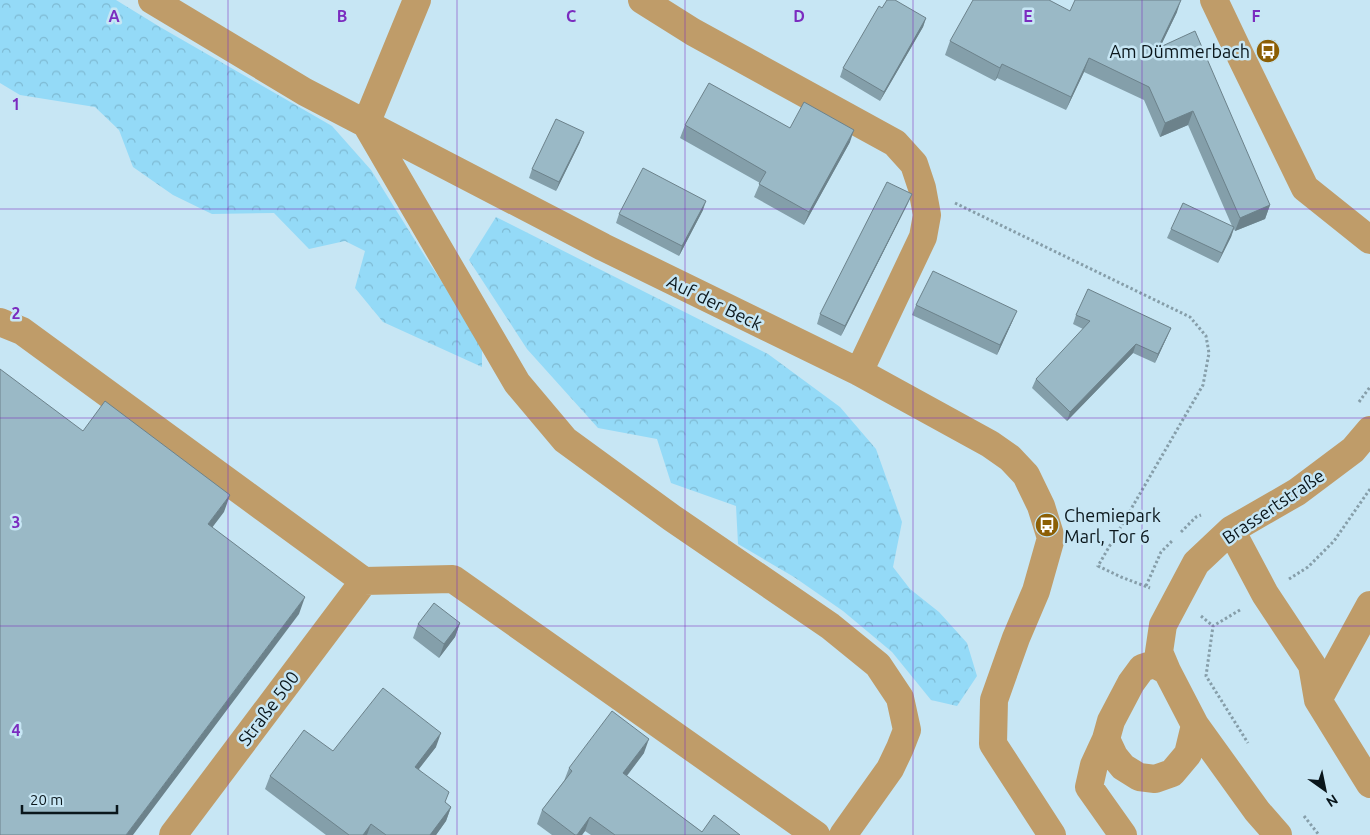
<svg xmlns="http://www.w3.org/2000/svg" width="1370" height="835" viewBox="0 0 1370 835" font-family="Ubuntu,sans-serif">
<defs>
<pattern id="forest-crowns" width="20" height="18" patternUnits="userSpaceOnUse" patternTransform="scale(1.25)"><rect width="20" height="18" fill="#94daf7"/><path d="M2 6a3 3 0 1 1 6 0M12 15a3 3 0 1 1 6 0" fill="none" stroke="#7ebad3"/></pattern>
</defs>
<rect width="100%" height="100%" fill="#c7e6f4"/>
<path fill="url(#forest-crowns)" d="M 0,0 L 116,0 L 160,27 L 332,126 L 371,170 L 426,258 L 482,342 L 482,367 L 383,322 L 355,288 L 365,251 L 345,241 L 309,249 L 274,213 L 212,214 L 173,195 L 133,167 L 119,130 L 95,107 L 20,95 L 0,83 Z
M 496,217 L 768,354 L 840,407 L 876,449 L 902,522 L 893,567 L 910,589 L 939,612 L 967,643 L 977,676 L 957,706 L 931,700 L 892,652 L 843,611 L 794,577 L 738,544 L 736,506 L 671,483 L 657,439 L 598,428 L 527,349 L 469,260 Z"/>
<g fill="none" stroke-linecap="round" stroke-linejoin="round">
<path stroke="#869ea9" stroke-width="3" stroke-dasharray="2.5 2.5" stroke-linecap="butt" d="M 955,203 L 1190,317 L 1206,336 L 1209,353 L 1203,385 L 1098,566 L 1121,577 L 1150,588
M 1359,402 L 1370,387
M 1181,532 L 1196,517 L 1201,515
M 1289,579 L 1308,567 L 1334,541 L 1370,489
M 1146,586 L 1161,552 L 1173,540
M 1240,610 L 1213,626 L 1206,676 L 1248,743
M 1201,616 L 1213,626
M 1304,816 L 1319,835"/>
<path stroke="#bf9c69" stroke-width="28" d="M 152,0 L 305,92 L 603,247 L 859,372 L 990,444 L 1010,458 L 1026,475 L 1041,506 L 1051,538 L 1036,591 L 1016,638 L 994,700 L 993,744 L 1052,835
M 642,0 L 693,32 L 895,143 L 914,164 L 922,188 L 927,215 L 923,237 L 859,372
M 1214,0 L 1243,61 L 1305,188 L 1370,240
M 366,124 L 517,383 L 565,440 L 672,518 L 830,626 L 878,665 L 900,698 L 907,730 L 900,748 L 890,769 L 843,835
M 366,124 L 417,0
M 0,322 L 22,331 L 364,581 L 453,579 L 816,835
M 1231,530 L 1265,594 L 1312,665 L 1318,700 L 1370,605
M 1154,664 L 1167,671 L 1195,725 L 1188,754 L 1172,773 L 1155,779 L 1139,777 L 1123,767 L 1114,756 L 1106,739 L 1111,721 L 1131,683 L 1142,668 Z
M 1167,671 L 1159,652 L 1163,625 L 1196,563 L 1231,530 L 1297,492 L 1353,450 L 1370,430
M 1318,700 L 1370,784
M 1195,725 L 1257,811 L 1278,835
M 1106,739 L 1094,765 L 1089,787 L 1123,835
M 173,835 L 364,581"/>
</g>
<path fill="#849faa" d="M 882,8 L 926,18 L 923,27 L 880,101 L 840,77 L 843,68 Z
M 1070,11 L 1177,12 L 1160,47 L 1270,205 L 1265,219 L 1235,231 L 1234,229 L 1231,237 L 1218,263 L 1167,238 L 1171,229 L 1232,226 L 1188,125 L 1160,137 L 1144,100 L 1084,72 L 1066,110 L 997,78 L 995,81 L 945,55 L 950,41 Z
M 685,125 L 790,128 L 850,142 L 804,225 L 754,197 L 760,183 L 680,138 Z
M 580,142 L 556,191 L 529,178 L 532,169 Z
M 908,203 L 841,336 L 817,324 L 820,314 Z
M 703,210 L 679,256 L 616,223 L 619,214 Z
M 916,305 L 1013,320 L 997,355 L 912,315 Z
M 1076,315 L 1171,328 L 1167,337 L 1155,363 L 1133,353 L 1067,421 L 1032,388 L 1036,379 L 1083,329 L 1073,324 Z
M 460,623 L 455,637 L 439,658 L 413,638 L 418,624 Z
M 436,747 L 419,769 L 445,802 L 451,807 L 446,821 L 436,835 L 326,835 L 265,789 L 270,776 L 333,751 Z
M 644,753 L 627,776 L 702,832 L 740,835 L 591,835 L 585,831 L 582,835 L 552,835 L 537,824 L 542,810 L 564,781 L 569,768 Z"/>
<path fill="#6c828b" d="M 1181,0 L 1177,12 L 1153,62 L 1158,48 Z
M 926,18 L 923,27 L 880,101 L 884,92 Z
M 1089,58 L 1084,72 L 1066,110 L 1071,97 Z
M 1002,64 L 997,78 L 995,81 L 1000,68 Z
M 1193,111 L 1188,125 L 1160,137 L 1165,123 Z
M 854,130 L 850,142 L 804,225 L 809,212 Z
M 584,132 L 580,142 L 556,191 L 559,182 Z
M 912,194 L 908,203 L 841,336 L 845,326 Z
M 706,201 L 703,210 L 679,256 L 682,246 Z
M 1270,205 L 1265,219 L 1235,231 L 1240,218 Z
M 1234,227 L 1231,237 L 1218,263 L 1222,253 Z
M 1017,311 L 1013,320 L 997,355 L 1000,345 Z
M 1171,328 L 1167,337 L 1155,363 L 1158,354 Z
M 1136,344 L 1133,353 L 1067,421 L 1070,412 Z
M 230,495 L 224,512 L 202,541 L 208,524 Z
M 305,597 L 299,614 L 133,835 L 126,835 Z
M 460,623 L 455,637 L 439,658 L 444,644 Z
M 441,733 L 436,747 L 410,780 L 415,767 Z
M 649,739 L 644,753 L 618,787 L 623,773 Z
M 451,807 L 446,821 L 436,835 L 430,835 Z
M 590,817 L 585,831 L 582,835 L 577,835 Z
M 371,824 L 367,835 L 363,835 Z"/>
<path fill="#9ab9c6" stroke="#6c828b" d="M 887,0 L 895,0 L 926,18 L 884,92 L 843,68 L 879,6 L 882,8 Z
M 973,0 L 1049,0 L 1070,11 L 1075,0 L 1181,0 L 1158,48 L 1195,31 L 1270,205 L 1240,218 L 1193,111 L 1165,123 L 1149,87 L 1089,58 L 1071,97 L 1002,64 L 1000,68 L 950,41 Z
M 709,83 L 790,128 L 804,102 L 854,130 L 809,212 L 759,184 L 766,172 L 685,125 Z
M 556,119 L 584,132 L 559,182 L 532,169 Z
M 643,168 L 706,201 L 682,246 L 619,214 Z
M 887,182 L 912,194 L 845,326 L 820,314 Z
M 1183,203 L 1234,227 L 1222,253 L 1171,229 Z
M 933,271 L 1017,311 L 1000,345 L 916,305 Z
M 1088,289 L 1171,328 L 1158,354 L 1136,344 L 1070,412 L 1036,379 L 1090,321 L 1076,315 Z
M 0,369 L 83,431 L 105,401 L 230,495 L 208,524 L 305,597 L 126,835 L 0,835 Z
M 434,603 L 460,623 L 444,644 L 418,624 Z
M 383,688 L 441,733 L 415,767 L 449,792 L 445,802 L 451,807 L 430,835 L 386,835 L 371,824 L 363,835 L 349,835 L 270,776 L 304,730 L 333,751 Z
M 612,711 L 649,739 L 623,773 L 702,832 L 714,815 L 740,835 L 615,835 L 590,817 L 577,835 L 575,835 L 542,810 L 572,771 L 569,768 Z"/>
<path fill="none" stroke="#7b2cbf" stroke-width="1" stroke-opacity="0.55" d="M 228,0 L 228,835M 457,0 L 457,835M 685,0 L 685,835M 913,0 L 913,835M 1142,0 L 1142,835M 0,209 L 1370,209M 0,418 L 1370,418M 0,626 L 1370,626"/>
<defs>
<g id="bus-disc" transform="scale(1.25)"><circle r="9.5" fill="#8c5f05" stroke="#c7e6f4"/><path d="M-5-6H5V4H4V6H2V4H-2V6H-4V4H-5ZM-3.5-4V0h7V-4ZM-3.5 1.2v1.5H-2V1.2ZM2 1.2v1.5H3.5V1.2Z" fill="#fff"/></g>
</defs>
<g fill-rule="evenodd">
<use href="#bus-disc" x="1268" y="51"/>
<use href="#bus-disc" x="1047" y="525"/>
</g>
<g text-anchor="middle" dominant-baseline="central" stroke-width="5" stroke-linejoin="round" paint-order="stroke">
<g font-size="18" fill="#0a161b" stroke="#c7e6f4" text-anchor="end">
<text x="1250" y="51">Am Dümmerbach</text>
<text x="1064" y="515" text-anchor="start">Chemiepark<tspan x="1064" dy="21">Marl, Tor 6</tspan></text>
</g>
<g font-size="18" fill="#0a161b" stroke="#c7e6f4">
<text transform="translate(715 302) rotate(26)">Auf der Beck</text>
<text transform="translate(1273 506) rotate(-34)">Brassertstraße</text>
<text transform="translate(268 708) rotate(-53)">Straße 500</text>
</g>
</g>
<g font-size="16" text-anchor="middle" font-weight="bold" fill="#7b2cbf" stroke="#c7e6f4" stroke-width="5" stroke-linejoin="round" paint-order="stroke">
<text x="114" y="22">A</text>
<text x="342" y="22">B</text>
<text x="571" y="22">C</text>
<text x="799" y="22">D</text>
<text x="1028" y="22">E</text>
<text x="1256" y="22">F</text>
<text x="16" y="110">1</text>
<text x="16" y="319">2</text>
<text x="16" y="528">3</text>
<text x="16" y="736">4</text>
</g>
<g transform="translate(1325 790) rotate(147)" stroke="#c7e6f4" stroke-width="4" paint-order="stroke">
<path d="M0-4L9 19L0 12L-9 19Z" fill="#0a161b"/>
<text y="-8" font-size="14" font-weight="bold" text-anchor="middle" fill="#0a161b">N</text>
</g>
<path d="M22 805v8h95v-8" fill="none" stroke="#0a161b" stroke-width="2.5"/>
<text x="30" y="805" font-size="15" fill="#0a161b" stroke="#c7e6f4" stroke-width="4" paint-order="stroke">20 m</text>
</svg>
